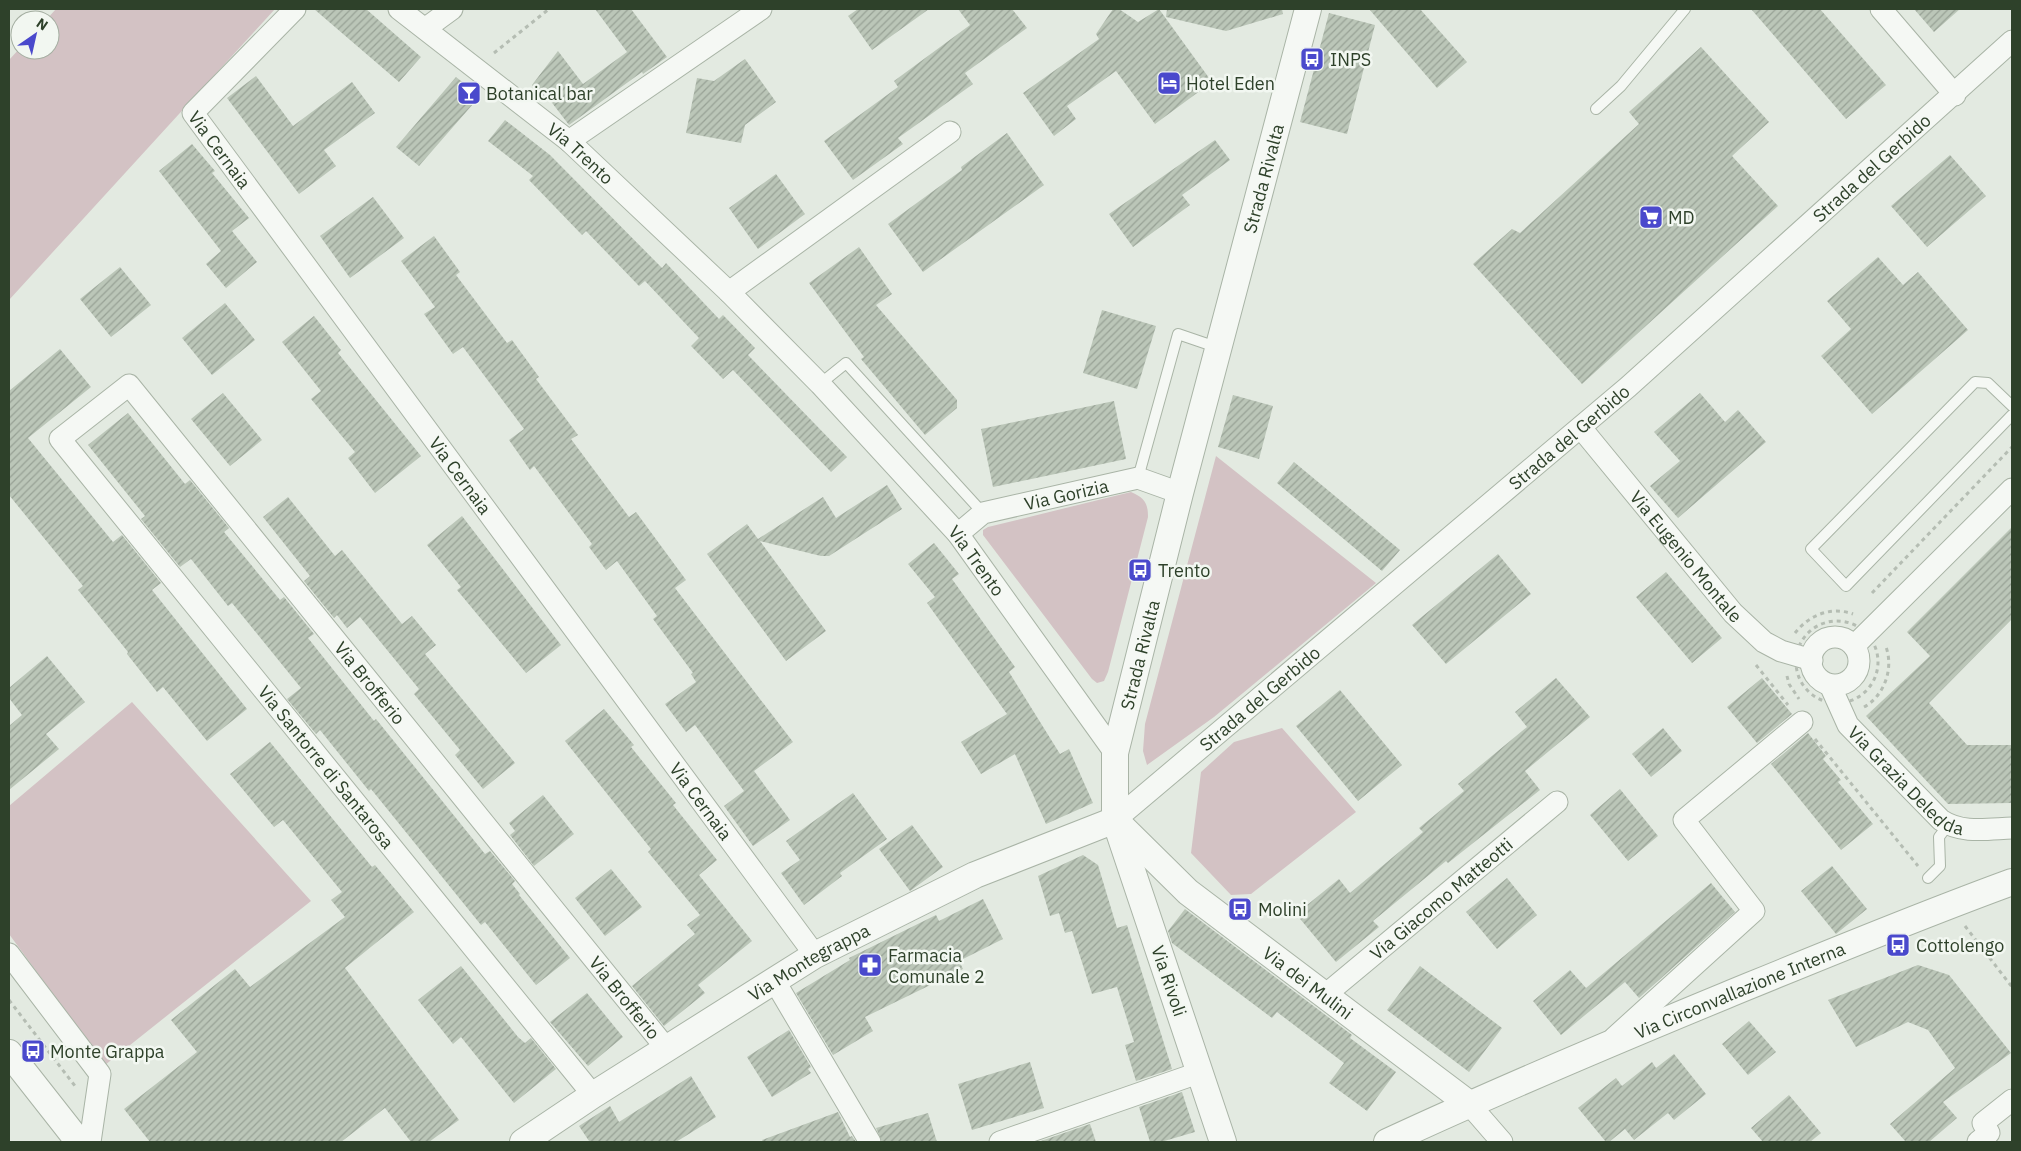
<svg xmlns="http://www.w3.org/2000/svg" width="2021" height="1151" viewBox="0 0 2021 1151" font-family="'IBM Plex Sans',sans-serif">
<defs>
<pattern id="building-hatch" width="6" height="6" patternUnits="userSpaceOnUse" patternTransform="scale(1.25)"><rect width="6" height="6" fill="#bbc6b8"/><path d="M-1 1l2-2M0 6l6-6M5 7l2-2" fill="none" stroke="#98a296"/></pattern>
</defs>
<rect width="100%" height="100%" fill="#e3eae1"/>
<path fill="#d3c2c4" d="M 56,9 L 275,9 L 9,300 L 9,60 L 20,48 L 20,50 L 50,50 L 50,20 L 46,20 Z
M 1216,456 L 1376,583 L 1214,717 L 1147,765 L 1143,751 L 1145,724 Z
M 1131,492 C 1144,498 1148,502 1148,517 L 1108,672 L 1104,681 L 1097,683 L 1092,679 L 983,535 L 983,530 L 988,527 Z
M 132,702 L 311,901 L 105,1065 L 9,934 L 9,806 Z
M 1282,728 L 1356,812 L 1251,894 L 1231,895 L 1191,853 L 1201,772 L 1234,742 Z"/>
<path fill="url(#building-hatch)" d="M 314,9 L 366,9 L 421,57 L 399,82 Z
M 595,9 L 631,9 L 667,57 L 643,74 L 642,72 L 569,125 L 546,95 L 542,98 L 532,85 L 558,51 L 583,84 L 627,52 Z
M 858,9 L 929,9 L 872,50 L 848,16 Z
M 958,9 L 1012,9 L 1027,28 L 965,73 L 973,84 L 898,138 L 903,144 L 853,180 L 824,141 L 898,87 L 894,81 L 970,25 Z
M 1113,9 L 1119,9 L 1138,22 L 1159,9 L 1212,82 L 1155,124 L 1116,71 L 1067,106 L 1076,119 L 1054,136 L 1023,93 L 1099,39 L 1096,34 Z
M 1167,9 L 1282,9 L 1283,14 L 1226,31 L 1166,17 Z
M 1369,9 L 1420,9 L 1467,62 L 1437,88 Z
M 1751,9 L 1820,9 L 1886,85 L 1846,119 Z
M 1914,9 L 1960,9 L 1934,32 Z
M 1329,13 L 1375,25 L 1347,134 L 1300,122 Z
M 1701,47 L 1769,122 L 1732,156 L 1778,206 L 1582,384 L 1473,264 L 1512,229 L 1520,233 L 1639,124 L 1629,112 Z
M 745,59 L 776,102 L 745,125 L 741,143 L 686,133 L 697,78 L 714,81 Z
M 256,76 L 293,126 L 352,82 L 375,113 L 324,150 L 336,166 L 299,194 L 227,98 Z
M 456,77 L 480,96 L 419,166 L 396,147 Z
M 505,120 L 550,155 L 662,268 L 666,263 L 719,319 L 723,315 L 755,348 L 748,355 L 847,457 L 831,472 L 733,370 L 723,379 L 691,346 L 699,338 L 645,281 L 639,286 L 586,231 L 582,235 L 529,180 L 533,176 L 488,141 Z
M 1007,133 L 1044,185 L 923,272 L 888,224 L 962,170 L 961,167 Z
M 1215,140 L 1230,160 L 1182,195 L 1190,205 L 1133,247 L 1109,214 Z
M 192,144 L 215,171 L 212,173 L 249,218 L 232,231 L 257,262 L 226,288 L 206,264 L 221,251 L 159,171 Z
M 1950,155 L 1986,196 L 1927,247 L 1891,206 Z
M 776,174 L 805,214 L 758,249 L 729,208 Z
M 373,197 L 404,238 L 350,278 L 320,236 Z
M 434,236 L 460,272 L 456,275 L 507,343 L 512,340 L 539,377 L 536,379 L 578,435 L 571,439 L 629,517 L 636,512 L 686,580 L 675,588 L 793,742 L 754,771 L 790,820 L 753,846 L 724,806 L 744,791 L 695,725 L 686,732 L 665,704 L 696,682 L 691,674 L 693,673 L 653,619 L 657,616 L 617,561 L 606,570 L 589,547 L 592,544 L 534,466 L 530,470 L 509,440 L 524,429 L 463,347 L 453,354 L 424,314 L 435,307 L 401,261 Z
M 859,247 L 892,294 L 876,305 L 957,400 L 957,408 L 925,435 L 861,359 L 864,357 L 809,283 Z
M 1878,257 L 1903,285 L 1918,272 L 1968,330 L 1872,414 L 1821,356 L 1851,329 L 1827,301 Z
M 120,267 L 151,305 L 111,337 L 80,299 Z
M 225,303 L 255,340 L 212,375 L 182,338 Z
M 1102,310 L 1156,326 L 1137,389 L 1083,373 Z
M 314,316 L 341,350 L 338,353 L 421,456 L 375,493 L 348,458 L 355,452 L 311,399 L 321,391 L 282,342 Z
M 60,349 L 91,387 L 28,438 L 113,542 L 122,535 L 161,583 L 152,590 L 247,709 L 207,741 L 163,687 L 157,692 L 127,654 L 128,652 L 78,590 L 83,586 L 9,495 L 9,391 Z
M 223,393 L 262,440 L 230,466 L 191,419 Z
M 1700,393 L 1725,422 L 1738,410 L 1766,442 L 1678,518 L 1650,486 L 1680,461 L 1654,432 Z
M 1233,395 L 1273,406 L 1259,459 L 1218,447 Z
M 1114,401 L 1126,459 L 993,487 L 981,429 Z
M 128,413 L 185,484 L 190,480 L 229,528 L 224,532 L 280,600 L 284,597 L 314,634 L 308,638 L 374,721 L 376,719 L 485,854 L 490,851 L 515,881 L 512,884 L 520,894 L 519,895 L 570,958 L 536,985 L 485,922 L 481,925 L 371,789 L 369,791 L 320,730 L 316,734 L 287,699 L 301,688 L 232,603 L 228,606 L 191,559 L 180,567 L 141,519 L 145,516 L 88,445 Z
M 1294,462 L 1400,550 L 1382,571 L 1277,483 Z
M 887,485 L 902,509 L 829,556 L 821,556 L 760,541 L 826,631 L 786,661 L 707,554 L 747,524 L 758,539 L 823,497 L 836,518 Z
M 288,497 L 335,556 L 342,550 L 402,624 L 412,616 L 436,645 L 425,654 L 515,763 L 483,789 L 455,755 L 460,750 L 414,694 L 419,689 L 360,617 L 347,628 L 337,615 L 334,618 L 304,581 L 310,576 L 263,517 Z
M 462,516 L 561,645 L 526,673 L 457,590 L 461,587 L 427,545 Z
M 2012,527 L 2012,619 L 1929,703 L 1967,745 L 2012,745 L 2012,803 L 1948,804 L 1866,716 L 1930,656 L 1907,632 Z
M 934,543 L 959,574 L 952,579 L 1015,667 L 1009,672 L 1060,754 L 1069,749 L 1093,803 L 1046,824 L 1015,754 L 981,774 L 961,742 L 1007,714 L 927,603 L 935,597 L 908,564 Z
M 1498,554 L 1531,594 L 1446,664 L 1412,625 Z
M 1666,572 L 1722,638 L 1692,663 L 1636,597 Z
M 47,656 L 85,702 L 46,734 L 59,749 L 9,790 L 9,726 L 22,715 L 9,698 L 9,688 Z
M 1556,678 L 1590,717 L 1525,771 L 1540,790 L 1448,863 L 1446,861 L 1373,921 L 1379,927 L 1336,962 L 1296,914 L 1339,879 L 1350,893 L 1423,832 L 1419,828 L 1464,791 L 1458,784 L 1527,727 L 1515,712 Z
M 1762,678 L 1792,714 L 1757,743 L 1727,707 Z
M 1340,690 L 1402,765 L 1358,801 L 1296,726 Z
M 604,709 L 634,745 L 631,747 L 676,803 L 673,805 L 717,860 L 699,875 L 752,941 L 698,985 L 705,993 L 664,1026 L 632,986 L 695,934 L 687,925 L 700,915 L 648,852 L 651,849 L 565,741 Z
M 1663,728 L 1682,751 L 1651,777 L 1632,754 Z
M 1808,733 L 1826,756 L 1823,759 L 1841,780 L 1838,782 L 1873,824 L 1841,850 L 1771,764 Z
M 270,742 L 372,867 L 375,865 L 414,912 L 345,968 L 459,1120 L 429,1142 L 411,1142 L 385,1108 L 341,1142 L 150,1142 L 124,1109 L 197,1052 L 171,1020 L 235,969 L 250,987 L 345,917 L 331,900 L 342,892 L 283,820 L 274,827 L 230,774 Z
M 1620,789 L 1658,836 L 1628,861 L 1590,815 Z
M 853,793 L 887,839 L 840,873 L 842,876 L 804,905 L 781,873 L 800,860 L 786,841 Z
M 543,795 L 574,834 L 534,866 L 510,835 L 515,831 L 509,823 Z
M 912,825 L 943,867 L 910,891 L 879,849 Z
M 1083,855 L 1098,865 L 1117,928 L 1127,925 L 1172,1069 L 1136,1081 L 1125,1045 L 1134,1042 L 1117,987 L 1092,994 L 1072,931 L 1065,933 L 1059,913 L 1050,916 L 1038,876 Z
M 1832,866 L 1867,909 L 1836,934 L 1801,891 Z
M 611,869 L 642,907 L 605,936 L 575,898 Z
M 1507,878 L 1537,915 L 1497,949 L 1466,912 Z
M 1711,883 L 1735,912 L 1639,998 L 1625,982 L 1561,1035 L 1533,1001 L 1570,970 L 1586,988 Z
M 983,899 L 1003,939 L 959,961 L 963,969 L 865,1017 L 873,1031 L 833,1055 L 796,993 L 850,960 L 849,958 L 936,915 L 939,921 Z
M 1185,909 L 1352,1035 L 1350,1038 L 1396,1072 L 1367,1111 L 1329,1083 L 1344,1063 L 1277,1012 L 1272,1018 L 1172,943 L 1168,931 Z
M 1918,965 L 1949,975 L 2011,1053 L 1943,1102 L 1957,1118 L 1929,1142 L 1906,1142 L 1890,1124 L 1955,1068 L 1928,1030 L 1908,1022 L 1856,1047 L 1828,1000 Z
M 461,966 L 518,1037 L 525,1043 L 531,1038 L 556,1069 L 514,1103 L 461,1037 L 453,1044 L 418,1000 Z
M 1420,966 L 1502,1028 L 1469,1072 L 1387,1010 Z
M 587,993 L 623,1037 L 588,1066 L 550,1022 Z
M 1749,1021 L 1776,1052 L 1748,1075 L 1722,1044 Z
M 789,1030 L 811,1067 L 808,1069 L 811,1073 L 772,1097 L 747,1057 Z
M 1674,1054 L 1706,1094 L 1674,1120 L 1668,1113 L 1634,1140 L 1625,1129 L 1609,1142 L 1606,1142 L 1578,1108 L 1616,1078 L 1622,1086 L 1652,1062 L 1656,1068 Z
M 1030,1062 L 1044,1108 L 972,1130 L 958,1084 Z
M 691,1076 L 716,1117 L 676,1142 L 586,1142 L 589,1141 L 579,1126 L 610,1106 L 619,1122 Z
M 1182,1092 L 1195,1132 L 1161,1142 L 1150,1142 L 1139,1107 Z
M 1789,1095 L 1821,1133 L 1810,1142 L 1763,1142 L 1751,1128 Z
M 838,1112 L 850,1137 L 852,1136 L 856,1142 L 763,1142 L 762,1140 Z
M 928,1113 L 937,1142 L 882,1142 L 876,1128 Z
M 1090,1124 L 1096,1142 L 1038,1142 Z"/>
<g fill="none" stroke-linecap="round" stroke-linejoin="round">
<g stroke="#a9b4a6" stroke-width="12">
<path id="service" d="M 1596,109 L 1621,86 L 1685,9
M 820,384 L 846,363 L 983,513
M 2012,406 L 1988,383 L 1975,382 L 1811,549 L 1846,586 L 2012,415
M 1138,478 L 1178,334 L 1219,348
M 1928,878 L 1940,866 L 1939,837 L 1948,825"/>
</g>
<g stroke="#a9b4a6" stroke-width="23">
<g id="minor">
<path id="s1" d="M 295,9 L 193,113 L 815,955"/>
<path id="s2" d="M 399,9 L 569,141 L 729,292 L 820,384 L 958,534 L 1115,753"/>
<path d="M 1881,9 L 1955,95"/>
<path d="M 426,28 L 452,9"/>
<path d="M 569,141 L 761,9"/>
<path d="M 729,292 L 950,132"/>
<path id="s3" d="M 1581,428 L 1733,613 L 1764,642 L 1781,651 L 1812,660"/>
<path id="s4" d="M 958,534 L 983,513 L 1138,478 L 1180,493"/>
<circle cx="1835" cy="661" r="24"/>
<path d="M 1854,646 L 2012,489"/>
<path id="s5" d="M 1830,685 L 1848,725 L 1941,820 C 1962,834 1987,829 2012,828"/>
<path id="s6" d="M 1115,820 L 1628,387 L 2012,41"/>
<path d="M 9,954 L 100,1074 L 90,1142"/>
<path d="M 774,980 L 870,1142"/>
<path id="s7" d="M 1325,995 L 1557,802"/>
<path d="M 1614,1038 L 1754,911 L 1684,820 L 1802,722"/>
<path id="s8" d="M 593,1095 L 60,439 L 129,385 L 666,1048"/>
<path d="M 1469,1104 L 1502,1142"/>
<path d="M 1000,1142 L 1201,1072"/>
<path d="M 1978,1142 L 1989,1133 L 1983,1123 L 2012,1100"/>
</g>
</g>
<g stroke="#a9b4a6" stroke-width="28">
<g id="tertiary">
<path id="s9" d="M 1117,822 L 1188,892 L 1469,1104"/>
<path d="M 9,1053 L 79,1142"/>
<path id="s10" d="M 523,1142 L 593,1095 L 815,955 L 975,875 L 1115,820"/>
<path id="s11" d="M 1223,1142 L 1115,820 L 1115,753 L 1180,493 L 1308,9"/>
<path id="s12" d="M 1387,1142 C 1499,1090 1613,1042 1727,995 C 1822,956 1916,917 2012,882"/>
</g>
</g>
<path stroke="#b5bdb3" stroke-width="3" stroke-dasharray="4 4" stroke-linecap="butt" d="M 494,53 L 549,9
M 1872,593 L 2012,447
M1796 662a41 41 0 1 1 82 0a41 41 0 1 1-82 0Z
M 1795,633 C 1809,615 1831,606 1853,614
M 1756,665 L 1788,705
M 1787,676 L 1789,684 L 1799,699
M 1864,707 C 1884,696 1894,669 1886,647
M 1815,739 L 1918,866
M 1965,926 L 2012,987
M 9,1000 L 75,1086"/>
<use href="#service" stroke="#f5f8f4" stroke-width="10"/>
<use href="#minor" stroke="#f5f8f4" stroke-width="21"/>
<use href="#tertiary" stroke="#f5f8f4" stroke-width="26"/>
</g>
<defs>
<g id="bus-square" transform="scale(1.25)"><rect x="-9" y="-9" width="18" height="18" rx="4" fill="#4a49cc" stroke="#f2f7f1"/><path d="M-5-6H5V4H4V6H2V4H-2V6H-4V4H-5ZM-3.5-4V0h7V-4ZM-3.5 1.2v1.5H-2V1.2ZM2 1.2v1.5H3.5V1.2Z" fill="#fff"/></g>
<g id="hotel-square" transform="scale(1.25)"><rect x="-9" y="-9" width="18" height="18" rx="4" fill="#4a49cc" stroke="#f2f7f1"/><path d="M-6-4.5h1.5V1H6V5H4.5V3h-9V5H-6ZM-4 0a1.8 1.8 0 1 1 3.6 0ZM.5 0V-2.5h3Q6-2.5 6 0Z" fill="#fff"/></g>
<g id="bar-square" transform="scale(1.25)"><rect x="-9" y="-9" width="18" height="18" rx="4" fill="#4a49cc" stroke="#f2f7f1"/><path d="M-6-5H6L.8 .8V4.5H3.5V6h-7V4.5H-.8V.8Z" fill="#fff"/></g>
<g id="supermarket-square" transform="scale(1.25)"><rect x="-9" y="-9" width="18" height="18" rx="4" fill="#4a49cc" stroke="#f2f7f1"/><path d="M-6-5.5h2.5l.6 2H6L4.5 2H-2.5L-4.4-4H-6ZM-1.5 3.2a1.3 1.3 0 1 0 .1 0ZM3 3.2a1.3 1.3 0 1 0 .1 0Z" fill="#fff"/></g>
<g id="pharmacy-square" transform="scale(1.25)"><rect x="-9" y="-9" width="18" height="18" rx="4" fill="#4a49cc" stroke="#f2f7f1"/><path d="M-2-6h4v4h4v4h-4v4h-4v-4h-4v-4h4Z" fill="#fff"/></g>
</defs>
<g fill-rule="evenodd">
<use href="#bus-square" x="1312" y="59"/>
<use href="#hotel-square" x="1169" y="83"/>
<use href="#bar-square" x="469" y="93"/>
<use href="#supermarket-square" x="1651" y="217"/>
<use href="#bus-square" x="1140" y="570"/>
<use href="#bus-square" x="1240" y="909"/>
<use href="#bus-square" x="1898" y="945"/>
<use href="#pharmacy-square" x="870" y="965"/>
<use href="#bus-square" x="33" y="1051"/>
</g>
<g text-anchor="middle" dominant-baseline="central" stroke-width="5" stroke-linejoin="round" paint-order="stroke">
<g font-size="18" fill="#2e412a" stroke="#f2f7f1" text-anchor="start">
<text x="1330" y="59">INPS</text>
<text x="1186" y="83">Hotel Eden</text>
<text x="486" y="93">Botanical bar</text>
<text x="1668" y="217">MD</text>
<text x="1158" y="570">Trento</text>
<text x="1258" y="909">Molini</text>
<text x="1916" y="945">Cottolengo</text>
<text x="888" y="955">Farmacia<tspan x="888" dy="21">Comunale 2</tspan></text>
<text x="50" y="1051">Monte Grappa</text>
</g>
<g font-size="18" fill="#2e412a" stroke="#f2f7f1">
<text stroke="none"><textPath href="#s1" startOffset="191">Via Cernaia</textPath></text>
<text stroke="none"><textPath href="#s2" startOffset="232">Via Trento</textPath></text>
<text stroke="none"><textPath href="#s6" startOffset="999">Strada del Gerbido</textPath></text>
<text stroke="none"><textPath href="#s11" startOffset="1000">Strada Rivalta</textPath></text>
<text stroke="none"><textPath href="#s6" startOffset="594">Strada del Gerbido</textPath></text>
<text stroke="none"><textPath href="#s1" startOffset="596">Via Cernaia</textPath></text>
<text stroke="none"><textPath href="#s4" startOffset="118">Via Gorizia</textPath></text>
<text stroke="none"><textPath href="#s3" startOffset="166">Via Eugenio Montale</textPath></text>
<text stroke="none"><textPath href="#s2" startOffset="801">Via Trento</textPath></text>
<text stroke="none"><textPath href="#s11" startOffset="508">Strada Rivalta</textPath></text>
<text stroke="none"><textPath href="#s8" startOffset="1316">Via Brofferio</textPath></text>
<text stroke="none"><textPath href="#s6" startOffset="189">Strada del Gerbido</textPath></text>
<text transform="translate(326 767) rotate(51)">Via Santorre di Santarosa</text>
<text stroke="none"><textPath href="#s5" startOffset="125">Via Grazia Deledda</textPath></text>
<text stroke="none"><textPath href="#s1" startOffset="1001">Via Cernaia</textPath></text>
<text stroke="none"><textPath href="#s7" startOffset="151">Via Giacomo Matteotti</textPath></text>
<text stroke="none"><textPath href="#s10" startOffset="338">Via Montegrappa</textPath></text>
<text transform="translate(1169 981) rotate(71)">Via Rivoli</text>
<text stroke="none"><textPath href="#s9" startOffset="250">Via dei Mulini</textPath></text>
<text stroke="none"><textPath href="#s12" startOffset="384">Via Circonvallazione Interna</textPath></text>
<text stroke="none"><textPath href="#s8" startOffset="1721">Via Brofferio</textPath></text>
</g>
</g>
<rect width="2021" height="1151" fill="none" stroke="#2e412a" stroke-width="20"/>
<g transform="translate(35 35) rotate(34)"><circle r="24" fill="#f2f7f1" stroke="#a4aea1"/>
<path d="M0-4L9 19L0 12L-9 19Z" fill="#4a49cc"/>
<text y="-8" font-size="14" font-weight="bold" text-anchor="middle" fill="#2e412a">N</text>
</g>
</svg>
